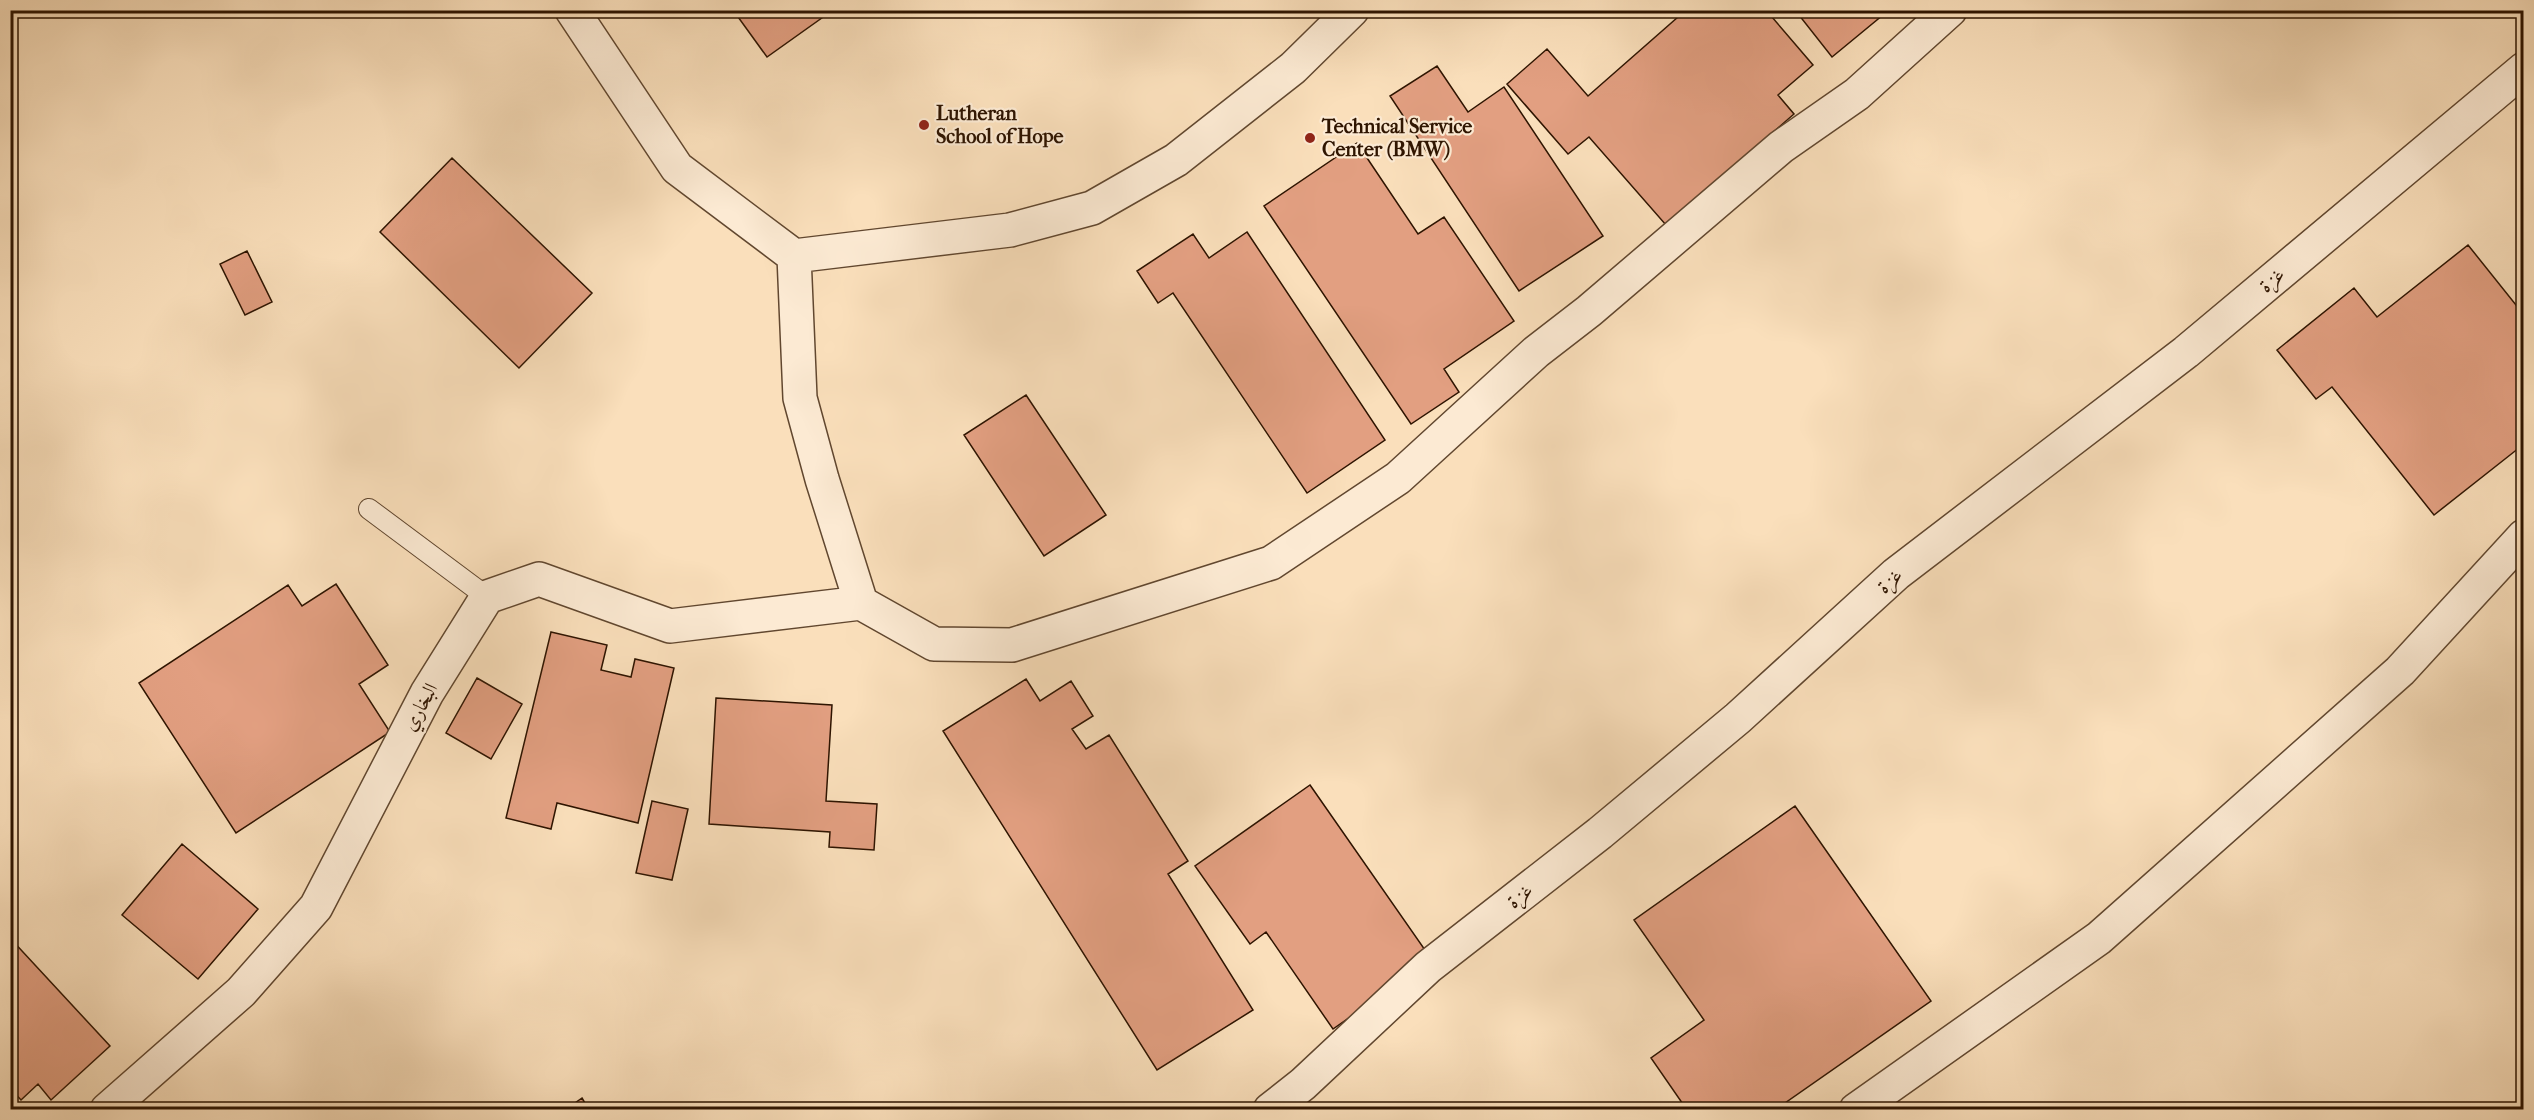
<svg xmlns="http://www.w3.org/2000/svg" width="2534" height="1120" viewBox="0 0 2534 1120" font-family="'IM FELL French Canon',Amiri,serif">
<rect width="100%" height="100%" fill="#fadfbb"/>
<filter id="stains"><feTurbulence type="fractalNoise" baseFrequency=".00333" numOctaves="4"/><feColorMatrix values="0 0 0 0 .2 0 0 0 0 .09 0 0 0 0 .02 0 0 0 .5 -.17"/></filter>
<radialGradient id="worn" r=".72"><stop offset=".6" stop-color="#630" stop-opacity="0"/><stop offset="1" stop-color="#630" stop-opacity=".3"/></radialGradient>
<path fill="#e29f81" stroke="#2e1400" stroke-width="1.5" d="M 733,10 L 833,10 L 767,57 Z
M 1686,10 L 1766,10 L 1813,65 L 1778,95 L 1794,114 L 1666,225 L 1589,137 L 1568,154 L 1507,84 L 1547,49 L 1588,96 Z
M 1795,10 L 1889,10 L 1832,57 Z
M 1437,66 L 1468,112 L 1504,87 L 1603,236 L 1519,291 L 1390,96 Z
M 1357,143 L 1418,234 L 1444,217 L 1514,321 L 1444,369 L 1459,392 L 1411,424 L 1264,206 Z
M 452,158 L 592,293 L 519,368 L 380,232 Z
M 1247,232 L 1385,440 L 1307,493 L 1173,293 L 1158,303 L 1137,271 L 1193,234 L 1209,258 Z
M 2468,245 L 2524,315 L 2524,444 L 2434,515 L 2332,387 L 2316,399 L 2277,350 L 2354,288 L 2377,317 Z
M 247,251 L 272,302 L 245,315 L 220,264 Z
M 1026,395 L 1106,515 L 1044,556 L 964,435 Z
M 336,584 L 388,665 L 359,684 L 390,732 L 236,833 L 139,683 L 288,585 L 302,606 Z
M 551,632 L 607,645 L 601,670 L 631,677 L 635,659 L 674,668 L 638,823 L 557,803 L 551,829 L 506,818 Z
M 477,678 L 522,704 L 491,759 L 446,733 Z
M 1026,679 L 1040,701 L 1071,681 L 1093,716 L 1072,729 L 1086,749 L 1109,735 L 1188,861 L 1168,874 L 1253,1010 L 1157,1070 L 943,731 Z
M 716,698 L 832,705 L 826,801 L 877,804 L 874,850 L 829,847 L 830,832 L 709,824 Z
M 1310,785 L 1432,960 L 1333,1029 L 1266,932 L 1250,944 L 1195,866 Z
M 652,801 L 688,809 L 672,880 L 636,873 Z
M 1795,806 L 1931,1001 L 1775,1110 L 1687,1110 L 1651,1058 L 1704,1020 L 1634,920 Z
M 182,844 L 258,909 L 198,979 L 122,915 Z
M 10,938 L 110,1046 L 51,1100 L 38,1084 L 21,1100 L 10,1088 Z
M 582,1098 L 589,1110 L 565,1110 Z"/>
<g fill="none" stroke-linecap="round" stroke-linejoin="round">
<g stroke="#61472f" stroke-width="22">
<path id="lane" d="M 369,509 L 487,597"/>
</g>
<g stroke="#61472f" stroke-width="36">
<path id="street" d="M 572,10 L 677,168 L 794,256
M 794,256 L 800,398 L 822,479 L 861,603 L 934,644 L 1012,645 L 1271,563 L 1398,478 L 1536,352 L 1589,311 L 1781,147 L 1857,94 L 1950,10
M 794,256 L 1010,230 L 1092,208 L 1176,160 L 1293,68 L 1352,10
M 107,1110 L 241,992 L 316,907 L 427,693 L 487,597 L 539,579 L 670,626 L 861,603
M 1270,1110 L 1303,1084 L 1428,967 L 1600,833 L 1738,718 L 1896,574 L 2186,352 L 2524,69
M 1856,1110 L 2099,938 L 2400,671 L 2524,536"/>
</g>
<use href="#lane" stroke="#fcead3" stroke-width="20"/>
<use href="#street" stroke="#fcead3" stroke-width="33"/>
</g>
<g fill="#8f2418" stroke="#fcead3" stroke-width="2">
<circle cx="924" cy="125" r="6"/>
<circle cx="1310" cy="138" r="6"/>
</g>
<g text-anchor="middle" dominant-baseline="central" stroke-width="4.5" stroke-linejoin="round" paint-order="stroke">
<g font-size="20" font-weight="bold" fill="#2e1400" stroke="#fcead3" text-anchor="start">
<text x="936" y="113">Lutheran<tspan x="936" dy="23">School of Hope</tspan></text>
<text x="1322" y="126">Technical Service<tspan x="1322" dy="23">Center (BMW)</tspan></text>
</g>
<g font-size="20" fill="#2e1400" stroke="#fcead3">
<text transform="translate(2272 280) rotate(-40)">غزة</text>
<text transform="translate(1890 581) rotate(-41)">غزة</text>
<text transform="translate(420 707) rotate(-61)">البخاري</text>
<text transform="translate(1520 896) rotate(-38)">غزة</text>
</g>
</g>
<rect width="2534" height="1120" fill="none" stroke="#fadfbb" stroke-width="36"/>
<rect x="12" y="12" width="2510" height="1096" fill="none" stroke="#2e1400" stroke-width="3"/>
<rect x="18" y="18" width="2498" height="1084" fill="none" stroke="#2e1400" stroke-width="1.5"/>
<rect width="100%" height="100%" filter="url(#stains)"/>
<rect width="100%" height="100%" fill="url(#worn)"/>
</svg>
